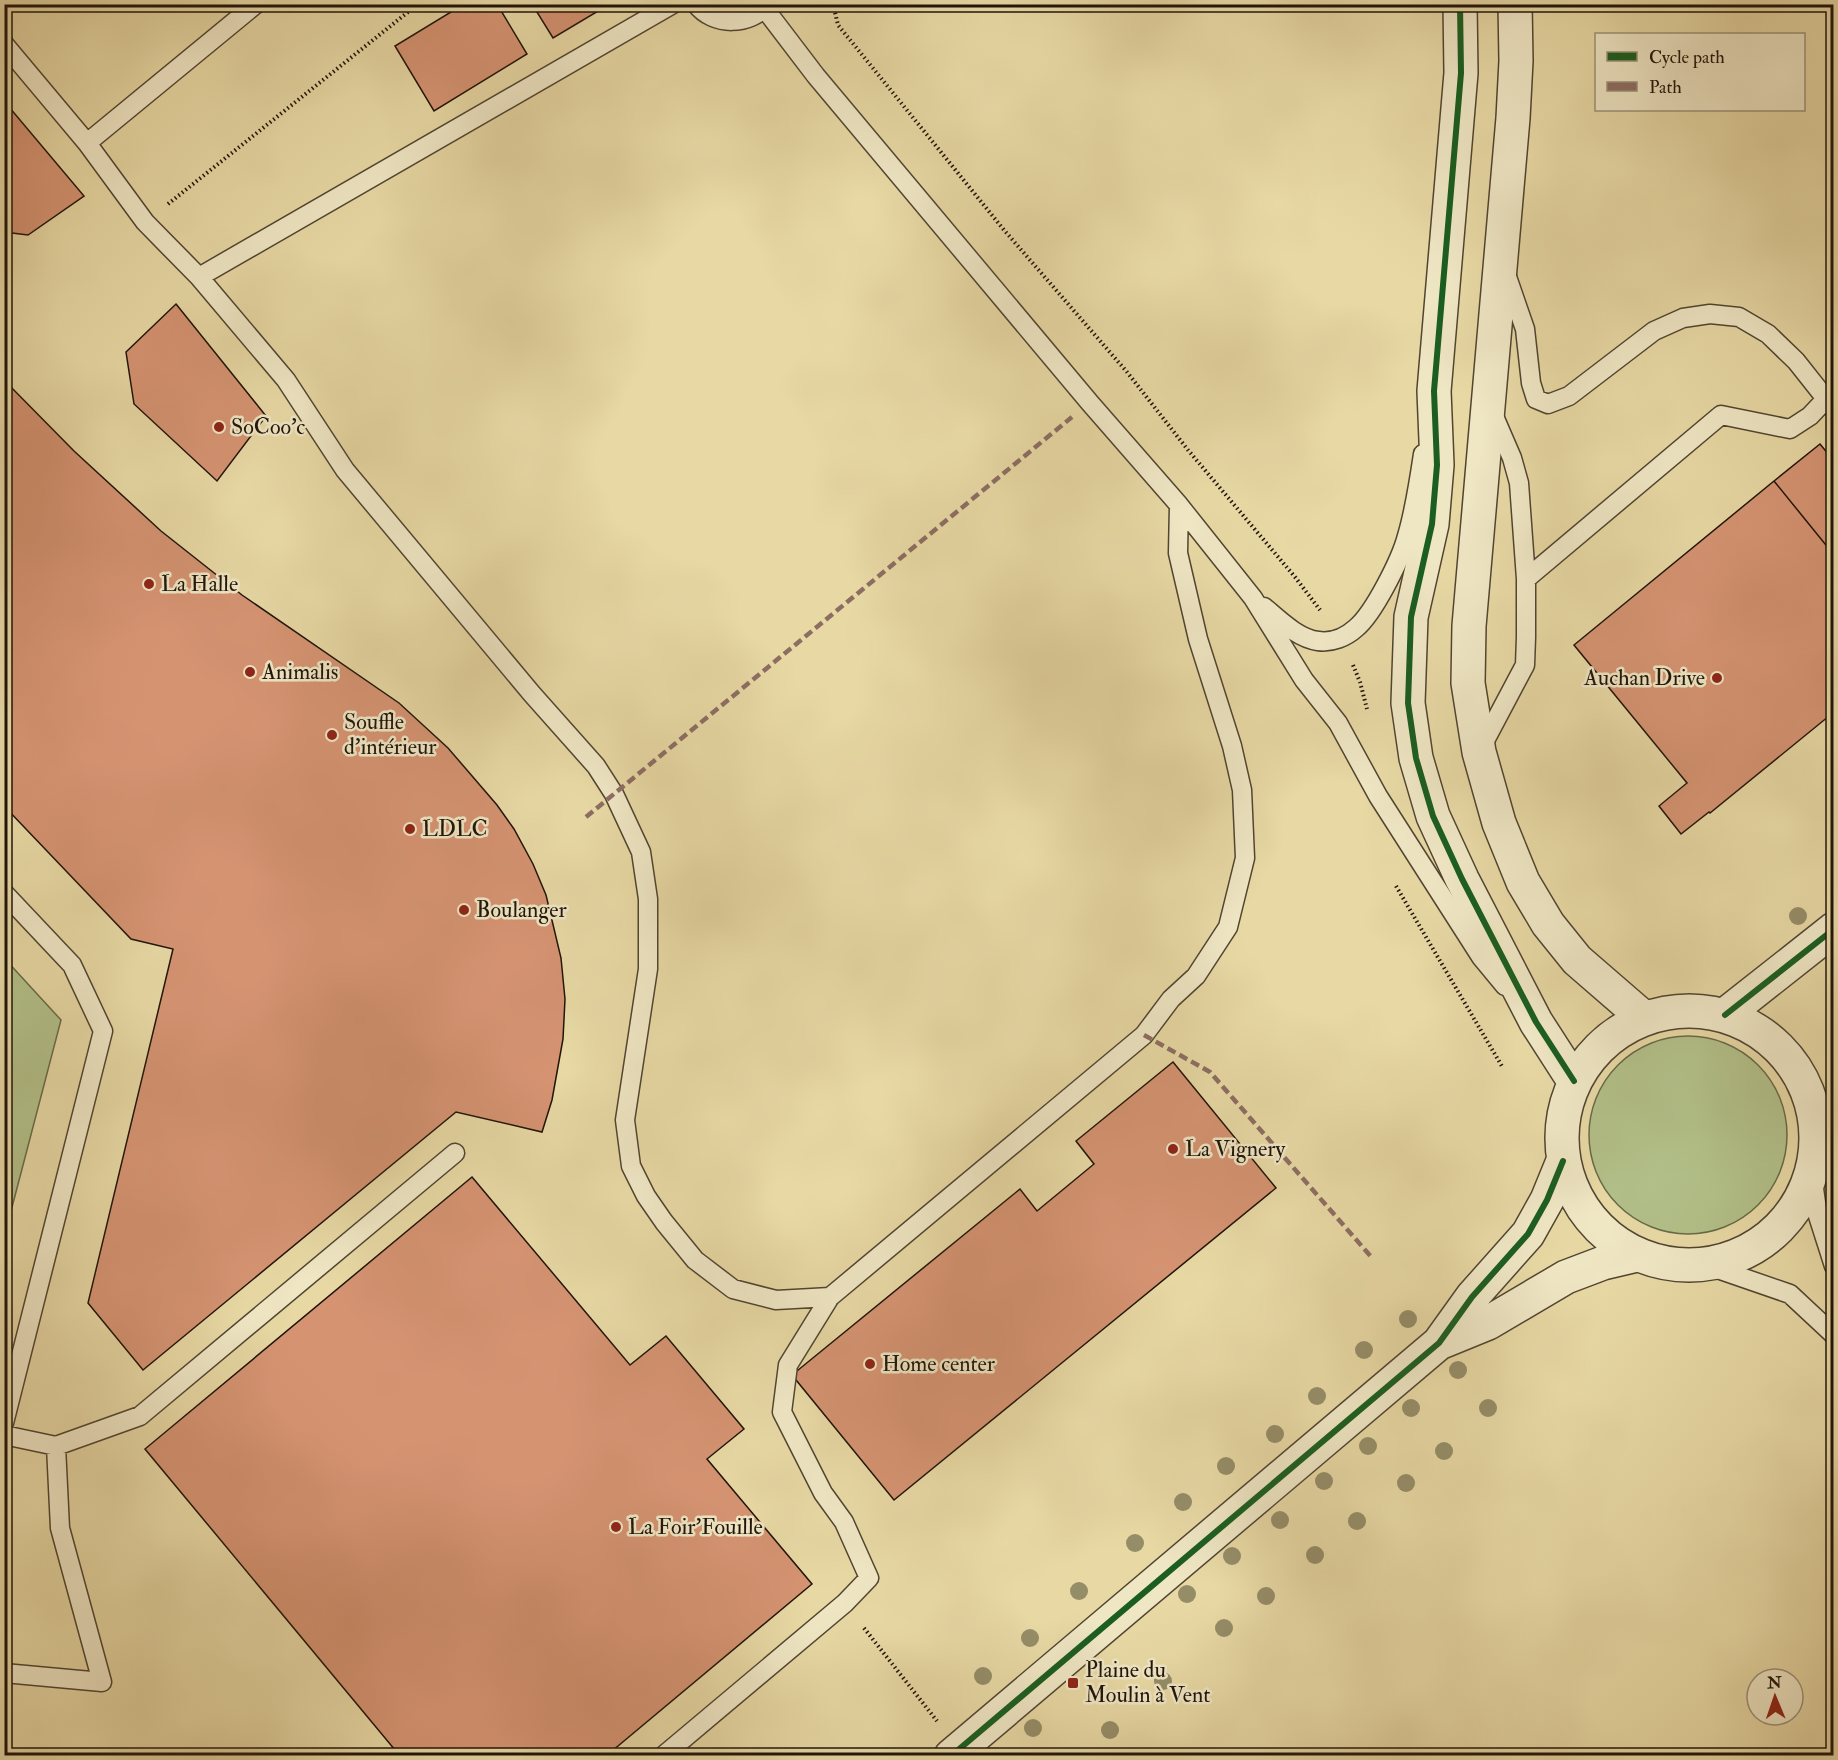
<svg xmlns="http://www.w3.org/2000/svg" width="1838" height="1760" viewBox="0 0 1838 1760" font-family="'IM FELL Double Pica',serif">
<rect width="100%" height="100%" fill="#e7d8a4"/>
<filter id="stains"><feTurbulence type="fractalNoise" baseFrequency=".00333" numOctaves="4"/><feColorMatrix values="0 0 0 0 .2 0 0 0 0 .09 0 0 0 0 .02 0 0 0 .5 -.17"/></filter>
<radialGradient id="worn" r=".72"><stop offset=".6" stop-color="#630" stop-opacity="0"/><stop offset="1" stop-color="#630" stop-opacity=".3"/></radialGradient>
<path fill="#b2bf88" stroke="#686a4a" stroke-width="1.5" d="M 5,959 L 61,1020 L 5,1234 Z
M1589 1135a99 99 0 1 1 198 0a99 99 0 1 1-198 0Z"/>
<path fill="#d59372" stroke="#1f140b" stroke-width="1.5" d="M 464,4 L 497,4 L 527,54 L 434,111 L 395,46 Z
M 532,4 L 610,4 L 553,38 Z
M 4,101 L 84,196 L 28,235 L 4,232 Z
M 176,304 L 266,416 L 217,481 L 134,404 L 126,352 Z
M 4,380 L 74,451 L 161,531 L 242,595 L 399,703 L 448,748 L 497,805 L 514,829 L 533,864 L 546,895 L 561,958 L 565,999 L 563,1039 L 552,1100 L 542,1132 L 456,1112 L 143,1370 L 88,1303 L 173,949 L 131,939 L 4,806 Z
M 1820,444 L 1834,461 L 1834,555 L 1774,481 Z
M 1774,481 L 1834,555 L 1834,712 L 1710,813 L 1709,812 L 1681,834 L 1659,806 L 1687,783 L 1574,645 Z
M 1173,1062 L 1276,1188 L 894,1500 L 792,1375 L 1020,1189 L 1037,1211 L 1094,1164 L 1076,1141 Z
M 472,1177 L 630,1365 L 666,1336 L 744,1429 L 707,1459 L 812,1584 L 606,1756 L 400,1756 L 145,1449 Z"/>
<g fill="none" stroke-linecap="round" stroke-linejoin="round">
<g stroke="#514531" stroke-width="21">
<path id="service" d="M 696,4 C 713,27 751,26 768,4
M 765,9 L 816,76 L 1090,403 L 1179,505 L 1253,598 L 1304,680 L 1338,723 L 1378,796 L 1481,957 L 1505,986
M 4,44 L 87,143 L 145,222 L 199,277 L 286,380 L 345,470 L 532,694 L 596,766 L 614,794 L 641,852 L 648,899 L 648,969 L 625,1120 L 631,1166 L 646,1196 L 664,1222 L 695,1260 L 733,1289 L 776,1300 L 830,1297 L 1144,1035 L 1171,999 L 1196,976 L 1228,927 L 1245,858 L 1242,790 L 1232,746 L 1198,639 L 1178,553 L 1179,505
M 87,143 L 256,4
M 1505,271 L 1525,329 L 1531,383 L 1536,399 L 1548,404 L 1569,396 L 1654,331 L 1683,318 L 1710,314 L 1739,317 L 1768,334 L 1796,361 L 1834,409
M 199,277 L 673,4
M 1526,579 L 1721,415 L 1790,429 L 1810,416 L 1826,399
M 1264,607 C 1280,620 1297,638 1318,641 C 1332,643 1346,637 1356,628 C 1374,613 1401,559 1407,536 C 1415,509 1419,481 1423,454
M 1481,748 L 1525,665 L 1526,637 L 1526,579 L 1519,483 L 1512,458 L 1493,414
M 4,893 L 72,965 L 103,1031 L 4,1423
M 1812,1175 L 1818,1216 L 1834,1266
M 1706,1265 L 1790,1294 L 1834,1335
M 4,1435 L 56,1446 L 140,1416 L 455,1153
M 4,1673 L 102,1682 L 60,1528 L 56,1446
M 663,1756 L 845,1603 L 869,1578 L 844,1522 L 823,1493 L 782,1412 L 788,1365 L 830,1297"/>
</g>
<g stroke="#514531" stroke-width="36">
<path id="tertiary" d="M 1460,4 L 1461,73 L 1434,391 L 1437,465 L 1432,524 L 1411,617 L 1408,703 L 1416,758 L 1433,816 L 1462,879 L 1536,1022 L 1574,1081
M 1515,4 L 1516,61 L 1513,118 L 1469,626 L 1468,683 L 1479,752 L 1499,823 L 1523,882 L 1548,924 L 1577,960 L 1644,1018
M1562 1138a127 127 0 1 1 254 0a127 127 0 1 1-254 0Z
M 1725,1015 L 1834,929
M 1439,1343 L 1488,1323 L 1566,1277 L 1603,1263 L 1637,1255
M 951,1756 L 1439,1343 L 1472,1297 L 1528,1234 L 1547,1200 L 1563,1161"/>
</g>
<path stroke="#1f140b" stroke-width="4" stroke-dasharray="1.5 3" stroke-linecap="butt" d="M 833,4 L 838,25 L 1004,230 L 1127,372 L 1188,450 L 1295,577 L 1320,610
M 168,204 L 418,4
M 1353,665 L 1360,682 L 1367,709
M 1396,886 L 1503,1068
M 864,1628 L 937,1721"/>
<use href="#service" stroke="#efe6c4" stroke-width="18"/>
<use href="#tertiary" stroke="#efe6c4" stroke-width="33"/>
<path stroke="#8d6e63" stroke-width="4.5" stroke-dasharray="9 4.5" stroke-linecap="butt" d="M 586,817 L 1072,417
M 1144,1035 L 1210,1072 L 1373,1259"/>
<g stroke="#efe6c4" stroke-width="10">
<path id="cycleway" d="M 1460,4 L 1461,73 L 1434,391 L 1437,465 L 1432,524 L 1411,617 L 1408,703 L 1416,758 L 1433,816 L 1462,879 L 1536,1022 L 1574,1081
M 1725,1015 L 1834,929
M 951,1756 L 1439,1343 L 1472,1297 L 1528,1234 L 1547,1200 L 1563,1161"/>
</g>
<use href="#cycleway" stroke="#1b5e20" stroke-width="6"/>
</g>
<g fill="#958d68">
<circle cx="1798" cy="916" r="9"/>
<circle cx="1408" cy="1319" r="9"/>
<circle cx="1364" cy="1350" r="9"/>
<circle cx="1458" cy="1370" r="9"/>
<circle cx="1317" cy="1396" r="9"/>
<circle cx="1411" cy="1408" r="9"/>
<circle cx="1488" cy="1408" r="9"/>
<circle cx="1275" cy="1434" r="9"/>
<circle cx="1368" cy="1446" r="9"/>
<circle cx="1444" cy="1451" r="9"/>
<circle cx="1226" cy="1466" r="9"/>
<circle cx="1324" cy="1481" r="9"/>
<circle cx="1406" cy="1483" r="9"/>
<circle cx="1183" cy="1502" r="9"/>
<circle cx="1280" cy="1520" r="9"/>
<circle cx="1357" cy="1521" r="9"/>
<circle cx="1135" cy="1543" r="9"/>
<circle cx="1315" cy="1555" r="9"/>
<circle cx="1232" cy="1556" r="9"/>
<circle cx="1079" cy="1591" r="9"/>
<circle cx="1187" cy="1594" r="9"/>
<circle cx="1266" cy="1596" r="9"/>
<circle cx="1224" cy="1628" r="9"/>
<circle cx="1030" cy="1638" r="9"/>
<circle cx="983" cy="1676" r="9"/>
<circle cx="1163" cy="1681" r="9"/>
<circle cx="1033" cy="1728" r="9"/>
<circle cx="1110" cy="1730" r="9"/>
</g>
<g fill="#8f2418" stroke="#efe6c4" stroke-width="2">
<circle cx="219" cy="427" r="6"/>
<circle cx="149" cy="584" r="6"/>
<circle cx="250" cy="672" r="6"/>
<circle cx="1717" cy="678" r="6"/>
<circle cx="332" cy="735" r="6"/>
<circle cx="410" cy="829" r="6"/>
<circle cx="464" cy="910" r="6"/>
<circle cx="1173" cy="1149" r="6"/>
<circle cx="870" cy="1364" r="6"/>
<circle cx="616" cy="1527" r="6"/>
<rect x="1067" y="1677" width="12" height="12" rx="3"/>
</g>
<g text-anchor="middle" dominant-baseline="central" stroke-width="5" stroke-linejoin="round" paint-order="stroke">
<g font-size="22" fill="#1f140b" stroke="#efe6c4" text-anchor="start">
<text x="231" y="427">SoCoo'c</text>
<text x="161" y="584">La Halle</text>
<text x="262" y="672">Animalis</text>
<text x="1705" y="678" text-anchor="end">Auchan Drive</text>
<text x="344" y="722">Souffle<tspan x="344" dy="25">d'intérieur</tspan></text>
<text x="422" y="829">LDLC</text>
<text x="476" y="910">Boulanger</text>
<text x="1185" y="1149">La Vignery</text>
<text x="882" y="1364">Home center</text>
<text x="628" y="1527">La Foir'Fouille</text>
<text x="1085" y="1670">Plaine du<tspan x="1085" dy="25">Moulin à Vent</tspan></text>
</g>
</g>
<rect width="1838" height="1760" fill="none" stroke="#e7d8a4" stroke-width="24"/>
<rect x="6" y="6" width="1826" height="1748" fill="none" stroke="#1f140b" stroke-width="3"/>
<rect x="12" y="12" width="1814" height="1736" fill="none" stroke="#1f140b" stroke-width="1.5"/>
<rect x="1595" y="33" width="210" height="78" fill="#efe6c4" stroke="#9c927a" stroke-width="1.5"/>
<rect x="1607" y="52" width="30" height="9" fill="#1b5e20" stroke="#9c927a" stroke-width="1.5"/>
<text x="1649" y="63" font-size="18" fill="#1f140b">Cycle path</text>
<rect x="1607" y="82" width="30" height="9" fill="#8d6e63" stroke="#9c927a" stroke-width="1.5"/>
<text x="1649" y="93" font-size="18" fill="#1f140b">Path</text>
<g transform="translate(1775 1697) rotate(358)"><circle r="28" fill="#efe6c4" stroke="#9c927a" stroke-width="1.5"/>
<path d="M0-4.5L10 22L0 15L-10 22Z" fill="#8f2418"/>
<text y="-9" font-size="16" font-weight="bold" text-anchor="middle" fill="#1f140b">N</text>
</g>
<rect width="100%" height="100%" filter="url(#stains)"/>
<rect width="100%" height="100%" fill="url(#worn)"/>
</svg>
